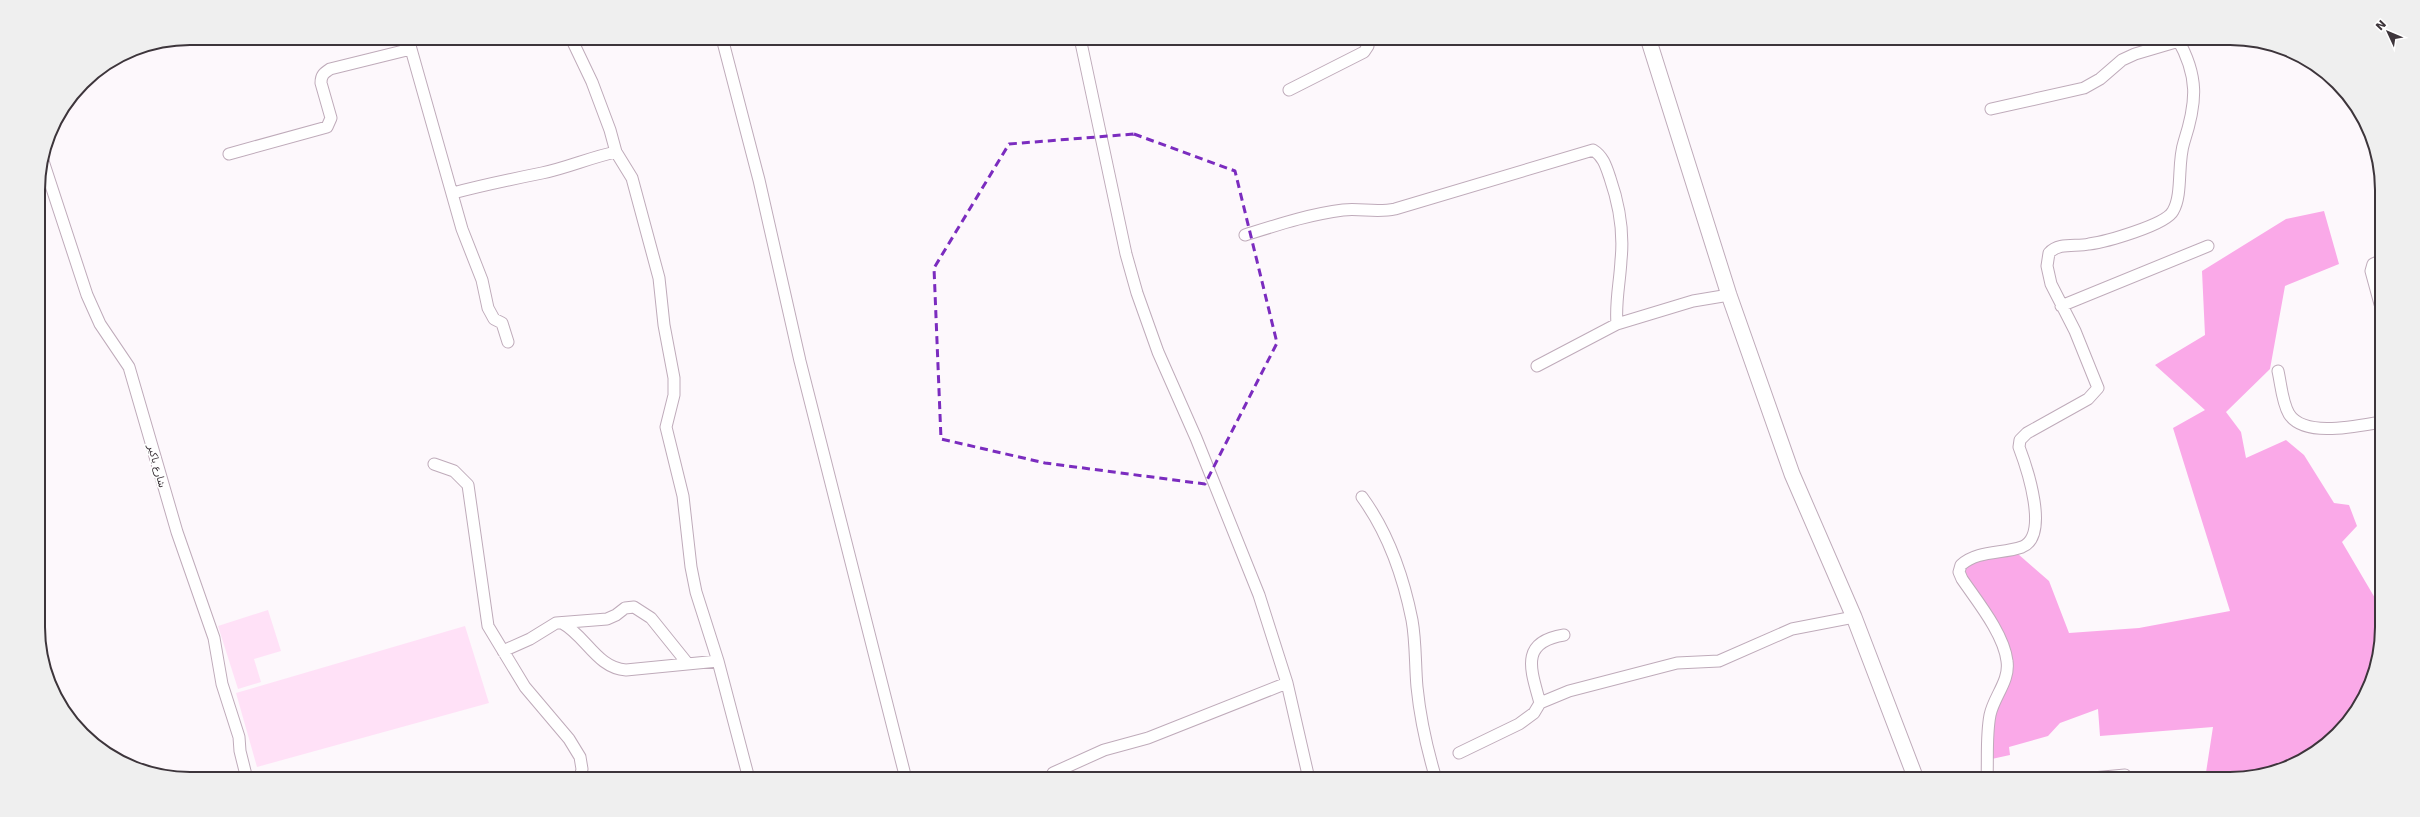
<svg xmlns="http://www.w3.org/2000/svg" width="2420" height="817" viewBox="0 0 2420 817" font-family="'DejaVu Sans',Vazirmatn,sans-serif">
<rect width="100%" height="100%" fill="#fdf8fc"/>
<path fill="#ffe1f7" d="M 268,610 L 281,651 L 254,659 L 261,682 L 238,689 L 218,626 Z
M 465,626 L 489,703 L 257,767 L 236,693 Z"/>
<path fill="#faa9e8" d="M 2324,211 L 2339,264 L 2285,286 L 2270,369 L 2226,412 L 2241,432 L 2246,458 L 2286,440 L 2304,455 L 2334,503 L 2349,505 L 2357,526 L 2342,542 L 2382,610 L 2377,666 L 2356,711 L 2323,747 L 2288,767 L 2239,779 L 2205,779 L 2213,727 L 2100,736 L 2098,709 L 2060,723 L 2048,736 L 2009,747 L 2010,755 L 1987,760 L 1982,725 L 1989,724 L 2002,688 L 2004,648 L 1959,572 L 1973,557 L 1989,553 L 2018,554 L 2049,581 L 2069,633 L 2139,628 L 2230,611 L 2173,428 L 2205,410 L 2155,365 L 2205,335 L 2202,271 L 2286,219 Z"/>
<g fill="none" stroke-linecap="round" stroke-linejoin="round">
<g stroke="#bfabba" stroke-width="13">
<path id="street" d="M 571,38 L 592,82 L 610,130 L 616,152 L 632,178 L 659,278 L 664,325 L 674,378 L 674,395 L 666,427 L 683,496 L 691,567 L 696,592 L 718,661 L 749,779
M 722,38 L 759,180 L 800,361 L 906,779
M 1080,38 L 1126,254 L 1137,293 L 1158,352 L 1196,438 L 1259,595 L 1287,683 L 1309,779
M 411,49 L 462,229 L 482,280 L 488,308 L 494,319 L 502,323 L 508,342
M 1289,90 L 1364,52 L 1368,46 L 1365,38
M 1991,109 L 2084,88 L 2100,79 L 2122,60 L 2135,54 L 2179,41
M 229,154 L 327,127 L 331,118 L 321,83 C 321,75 324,73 330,69 L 411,49 L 408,38
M 43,161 L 87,295 L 100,324 L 129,367 L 177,532 L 214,638 L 222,684 L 239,737 L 240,751 L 247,779
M 453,193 C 483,185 512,179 542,173 C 567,168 591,157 616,152
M 1245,235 C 1277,225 1310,214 1343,210 C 1360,208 1377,213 1395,209 L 1593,150 C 1603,156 1606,166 1610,178 C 1619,204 1624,232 1621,260 C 1620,282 1615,302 1617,324
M 2380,261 L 2373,264 L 2371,271 L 2380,304
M 2061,306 L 2208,246
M 1537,366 L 1617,324 L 1693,301 L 1729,295
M 2278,371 C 2281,384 2282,402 2289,414 C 2304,438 2357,426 2381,422
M 434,464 L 454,471 L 468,485 L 488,626 L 525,687 L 569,739 L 580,757 L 582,769 L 580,779
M 1362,497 C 1389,534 1403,575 1412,620 C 1416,642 1415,665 1417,687 C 1420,717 1427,749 1436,779
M 562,623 C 586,636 597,668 626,670 L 718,661
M 503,651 L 530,639 L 556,623 L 607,619 L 616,615 L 625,608 L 634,607 L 651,618 L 688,664
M 1540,703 C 1531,670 1519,642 1564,635
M 1459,753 L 1519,724 L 1534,713 L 1540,703 L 1569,691 L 1677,663 L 1719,661 L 1792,629 L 1854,617
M 1053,773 L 1104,750 L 1148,738 L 1287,683
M 1987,779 C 1988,758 1986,736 1990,715 C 1994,696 2010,681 2007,661 C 2004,634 1977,601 1962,579 L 1959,572 L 1961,565 C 1978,550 2002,554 2022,547 C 2050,536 2027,468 2019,447 L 2020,440 L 2027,433 L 2088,399 L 2098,388 L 2075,331 L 2051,284 L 2047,266 L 2049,253 C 2059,242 2076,247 2089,244 C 2105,242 2166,225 2173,211 C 2183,194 2177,163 2184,142 C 2197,102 2199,76 2177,38
M 2082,779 L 2125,775"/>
</g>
<g stroke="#bfabba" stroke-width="17">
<path id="secondary" d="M 1648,38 L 1729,295 L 1792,474 L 1854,617 L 1916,779"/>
</g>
<use href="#street" stroke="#fff" stroke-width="11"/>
<use href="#secondary" stroke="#fff" stroke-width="15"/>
</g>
<path fill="none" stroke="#7b2cbf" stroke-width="3" stroke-dasharray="8 5" stroke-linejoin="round" d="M 1134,134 L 1235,171 L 1277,343 L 1205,484 L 1045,463 L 941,439 L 934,268 L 1009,144 Z"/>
<g text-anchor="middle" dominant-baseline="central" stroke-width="3.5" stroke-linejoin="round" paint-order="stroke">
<g font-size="10" fill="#3d353b" stroke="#fff">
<text transform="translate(157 466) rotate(75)">شارع باكير</text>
</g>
</g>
<path d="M0 0H2420V817H0ZM190 45H2230A145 145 0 0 1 2375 190V627A145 145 0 0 1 2230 772H190A145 145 0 0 1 45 627V190A145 145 0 0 1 190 45Z" fill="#efefef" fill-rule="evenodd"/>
<path fill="none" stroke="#3d353b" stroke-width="2" d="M190 45H2230A145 145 0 0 1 2375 190V627A145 145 0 0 1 2230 772H190A145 145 0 0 1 45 627V190A145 145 0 0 1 190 45Z"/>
<g transform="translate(2388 32) rotate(314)" stroke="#ffffff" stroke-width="3" paint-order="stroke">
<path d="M0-3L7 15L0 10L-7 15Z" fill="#3d353b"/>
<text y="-6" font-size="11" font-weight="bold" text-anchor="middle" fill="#3d353b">N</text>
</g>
</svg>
